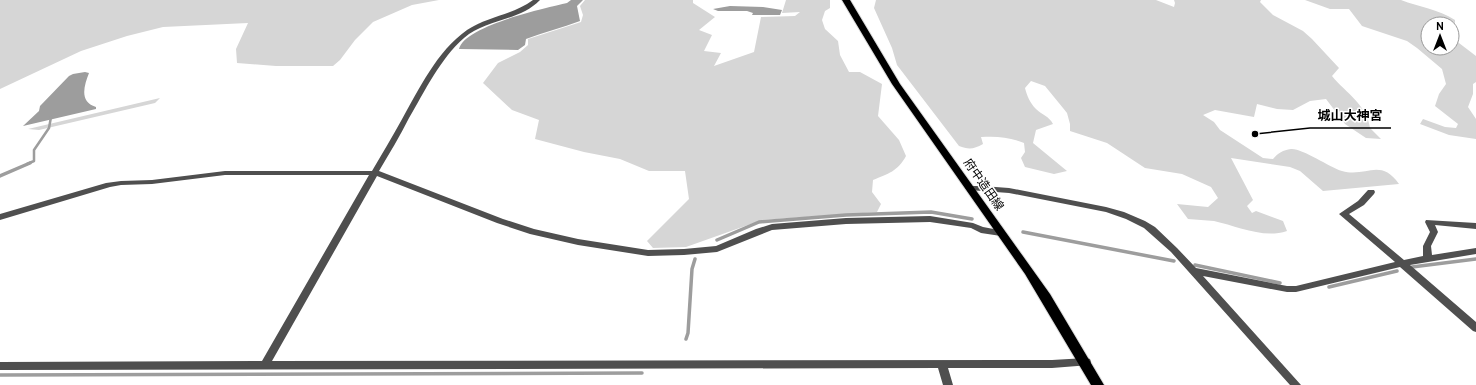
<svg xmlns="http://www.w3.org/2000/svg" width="1476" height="385" viewBox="0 0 1476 385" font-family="Overpass,'Noto Sans JP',sans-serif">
<rect width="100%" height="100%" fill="#fff"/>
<path fill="#d6d6d6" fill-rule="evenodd" d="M 0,0 L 439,0 L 412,5 L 373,22 L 355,40 L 340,60 L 333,66 L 276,66 L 237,63 L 236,49 L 248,23 L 163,27 L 127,36 L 81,51 L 0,89 Z
M 585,0 L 693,0 L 693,3 L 715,17 L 699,30 L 712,35 L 704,51 L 721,53 L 714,66 L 754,52 L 761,17 L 795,16 L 800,12 L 782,13 L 786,0 L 830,0 L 830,8 L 825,11 L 822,20 L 825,29 L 838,41 L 840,55 L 849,72 L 860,72 L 882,84 L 878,116 L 899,140 L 906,156 C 898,171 888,174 873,180 L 872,192 L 881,204 L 877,212 L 762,220 L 686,247 L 653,248 L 647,241 L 689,199 L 685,171 L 649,171 L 620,159 L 584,152 L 535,139 L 539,120 L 512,110 L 483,83 L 498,63 L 520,52 L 528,45 L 528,39 L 581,22 L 583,15 L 580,6 Z
M 876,0 L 1156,0 L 1174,7 L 1175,3 L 1174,0 L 1261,0 L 1260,2 L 1273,15 L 1303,31 L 1312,39 L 1339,68 L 1332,76 C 1346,93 1367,105 1370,128 L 1381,139 L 1366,138 L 1345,124 L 1326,99 L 1310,101 L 1293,110 L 1277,109 L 1257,104 L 1254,117 L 1215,110 L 1203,115 L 1214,122 L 1220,130 L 1263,158 L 1273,159 C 1278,153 1283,150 1291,149 C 1302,148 1329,167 1342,171 C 1366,178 1380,157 1399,184 L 1323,191 L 1300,171 L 1290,167 L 1231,158 L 1253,200 L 1247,206 L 1252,213 L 1256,211 L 1283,221 L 1287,231 C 1263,239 1237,226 1214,221 C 1205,220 1197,220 1188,219 L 1177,204 L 1208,207 L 1218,198 L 1211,187 L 1182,174 L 1145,168 L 1107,143 L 1070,131 L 1070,124 L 1067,113 L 1063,108 L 1045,86 L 1031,81 L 1025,88 C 1027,96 1030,103 1036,109 C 1042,115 1049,116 1053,124 L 1036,130 L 1033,143 L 1067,171 L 1054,174 L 1025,167 L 1021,158 L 1025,152 L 1024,143 C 1009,137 997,136 981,137 L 983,144 C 974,149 969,150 959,146 L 897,65 L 892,48 L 874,8 Z
M 1305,0 L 1401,0 C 1419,7 1438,9 1455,20 L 1455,40 L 1476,56 L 1476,82 L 1473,84 L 1473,94 L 1468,107 L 1476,119 L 1476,139 L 1449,135 L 1420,124 L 1423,119 L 1445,127 L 1456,128 L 1458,124 L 1435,106 L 1439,94 L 1446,84 L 1442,69 L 1417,48 L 1407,41 L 1362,26 L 1349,9 L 1330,9 ZM 1428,24 L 1452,24 L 1452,48 L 1428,48 Z
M 160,98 L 155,103 L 39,130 L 28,129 Z"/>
<path fill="#9d9d9d" d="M 571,0 L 583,0 L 577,6 L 580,21 C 562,28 544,32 526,39 L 525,45 L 518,50 L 459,49 C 464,26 545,8 567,3 Z
M 730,6 L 763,7 L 782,10 L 780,15 L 752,15 L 753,13 L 747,11 L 718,11 L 713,9 Z
M 85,72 L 89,73 C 84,86 79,102 96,107 L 96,109 L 23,126 L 39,111 L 40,106 L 69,76 L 73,74 Z"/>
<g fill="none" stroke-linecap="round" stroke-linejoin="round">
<path stroke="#9d9d9d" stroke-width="2.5" d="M 27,164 L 34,161 L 34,150 L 49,128 L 51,117"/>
<path stroke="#9d9d9d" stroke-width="3.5" d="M 0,176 L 30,163
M 1023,232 L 1174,261
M 717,240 L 759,222 L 846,215 L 931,212 L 972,219
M 1195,265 L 1280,283
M 1412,267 L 1476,259
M 1329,287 L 1397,271
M 686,339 L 688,333 L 692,269 L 695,259
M 0,375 L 642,373"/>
<g stroke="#dbdbdb" stroke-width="2">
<path id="primary" d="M 842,0 L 850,0 L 900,84 L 1050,294 L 1104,385 L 1091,385 L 1025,274 L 892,84 Z"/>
</g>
<path fill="#4f4f4f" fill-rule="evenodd" d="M 533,0 L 540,0 C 520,21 486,19 464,38 C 440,59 425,91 409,118 C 400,136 389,154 379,171 L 503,219 L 534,229 L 578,239 L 648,250 L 684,249 L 716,246 L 756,229 L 772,224 L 846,218 L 930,216 L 973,223 L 983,227 L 1004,231 L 1005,233 L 1001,236 L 981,233 L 971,228 L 930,222 L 846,224 L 772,230 L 717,252 L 684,255 L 648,256 L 578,245 L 530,234 L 497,223 L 377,176 L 272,361 L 1052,360 L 1086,358 L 1090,359 L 1091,362 L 1090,365 L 1052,368 L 948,368 L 953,385 L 943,385 L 938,368 L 0,370 L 0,362 L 262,361 L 369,175 L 225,175 L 152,184 L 121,185 L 110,187 L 0,220 L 0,214 L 106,183 L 121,181 L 152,180 L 225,171 L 372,171 C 382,154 392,137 401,121 C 419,89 437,51 467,30 C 488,16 513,15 533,0 Z
M 966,186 L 982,186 L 1009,188 L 1106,207 L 1124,212 L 1145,221 L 1155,227 L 1177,248 L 1196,268 L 1287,286 L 1296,286 L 1395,262 L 1339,214 L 1358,201 L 1368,190 L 1374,190 L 1375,192 L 1374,194 L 1364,205 L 1349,214 L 1404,260 L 1423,256 L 1423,246 L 1430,232 L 1425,222 L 1426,220 L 1476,223 L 1476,229 L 1435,225 L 1438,232 L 1431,246 L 1432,255 L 1476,248 L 1476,254 L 1410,265 L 1476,322 L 1476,332 L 1473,331 L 1400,267 L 1296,292 L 1287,292 L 1203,276 L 1301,385 L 1290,385 L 1171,252 L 1144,228 L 1126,219 L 1106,212 L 1009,193 L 969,190 L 965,188 Z"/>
<use href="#primary" fill="#000" fill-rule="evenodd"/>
</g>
<g text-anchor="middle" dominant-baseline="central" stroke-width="3" stroke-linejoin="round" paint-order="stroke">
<g font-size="12" fill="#000" stroke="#fff">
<text transform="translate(983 185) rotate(55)">府中造田線</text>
</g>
</g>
<path fill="none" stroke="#000" stroke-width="1.5" d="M1255 134L1310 128H1391"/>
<circle fill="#000" stroke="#fff" stroke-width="1.5" cx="1255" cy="134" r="4"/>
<g font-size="13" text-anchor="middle" font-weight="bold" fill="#000" stroke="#fff" stroke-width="3" stroke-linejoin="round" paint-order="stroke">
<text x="1350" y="120">城山大神宮</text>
</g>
<g transform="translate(1440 36)"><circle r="19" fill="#ffffff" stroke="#999999"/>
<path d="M0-3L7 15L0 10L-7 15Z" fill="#000000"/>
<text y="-6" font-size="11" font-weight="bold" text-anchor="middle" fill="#000000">N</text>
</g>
</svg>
